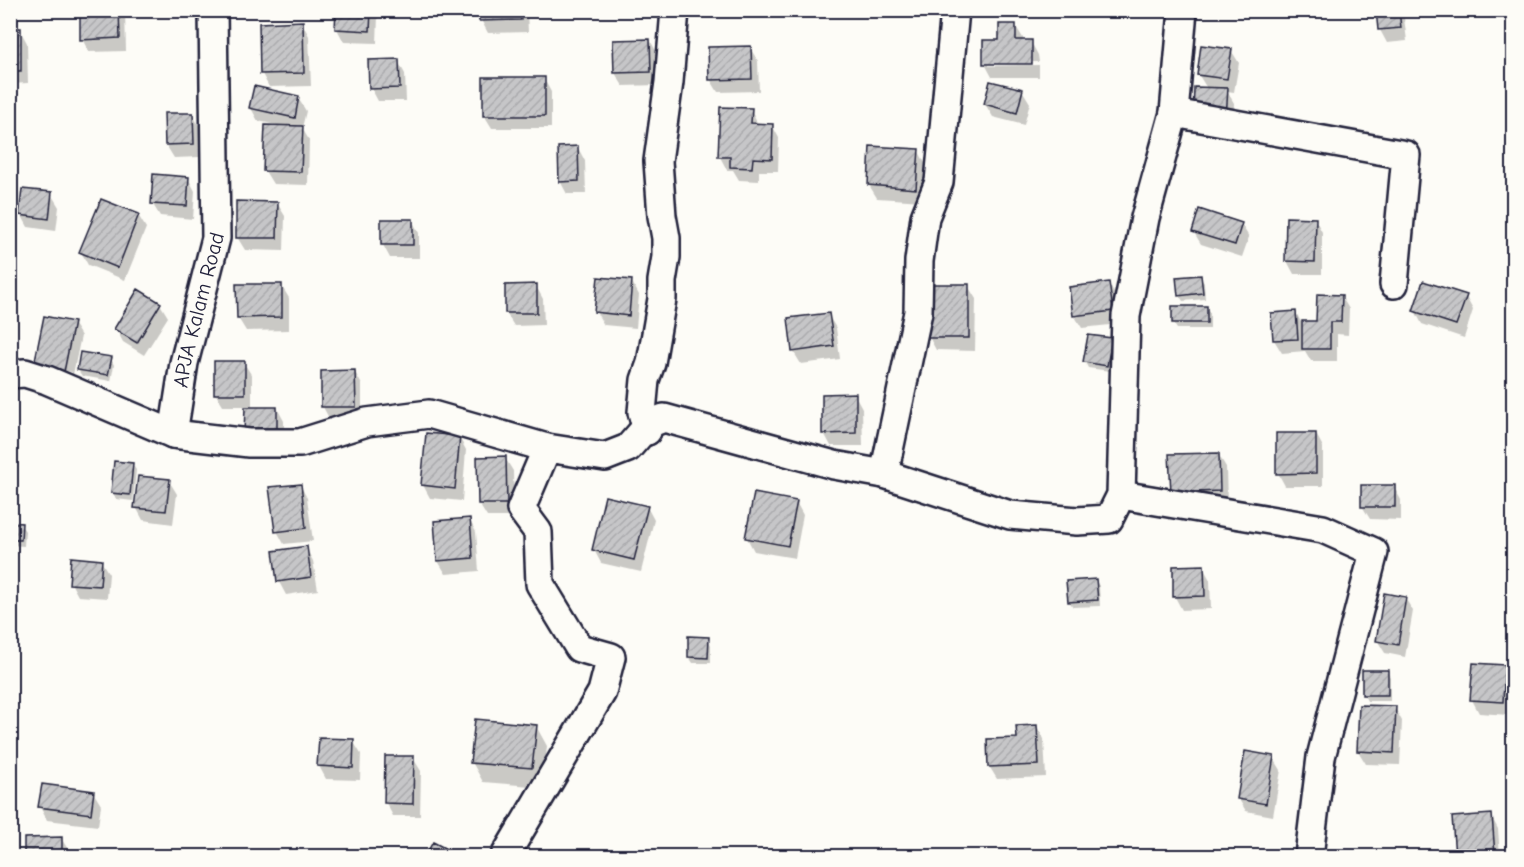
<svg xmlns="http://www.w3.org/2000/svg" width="1524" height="867" viewBox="0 0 1524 867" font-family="'Comic Neue',sans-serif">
<defs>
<pattern id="building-hatch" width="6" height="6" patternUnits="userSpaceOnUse" patternTransform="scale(1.5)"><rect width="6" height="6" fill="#c6c6c8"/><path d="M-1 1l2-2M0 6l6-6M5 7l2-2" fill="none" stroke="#aaaaad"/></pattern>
</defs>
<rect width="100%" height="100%" fill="#fdfcf7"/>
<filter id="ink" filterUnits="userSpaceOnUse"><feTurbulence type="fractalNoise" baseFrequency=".0167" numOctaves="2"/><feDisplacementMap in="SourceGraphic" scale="12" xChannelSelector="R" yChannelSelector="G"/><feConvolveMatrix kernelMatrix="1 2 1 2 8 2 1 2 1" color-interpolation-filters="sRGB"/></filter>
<g filter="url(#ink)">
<path fill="#0003" fill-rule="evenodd" d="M 81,10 L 125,10 L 126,51 L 89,52 L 82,39 Z
M 338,10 L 375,10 L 378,16 L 377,43 L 344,42 L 337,29 Z
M 481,10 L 527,10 L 528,32 L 488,33 L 481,20 Z
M 1252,10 L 1282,10 L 1282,14 L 1253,12 Z
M 1377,10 L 1403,10 L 1407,41 L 1387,43 L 1380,30 Z
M 1496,10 L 1514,10 L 1514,13 L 1497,12 Z
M 302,23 L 309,36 L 311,86 L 269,87 L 262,74 Z
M 1015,25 L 1023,38 L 1023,42 L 1031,42 L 1038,55 L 1039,62 L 989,63 L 989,66 L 1039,65 L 1039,77 L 992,77 L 985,64 Z
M 10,30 L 20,30 L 27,43 L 28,83 L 10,84 Z
M 650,40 L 657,53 L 658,85 L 623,86 L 615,73 Z
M 750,48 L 758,61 L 759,91 L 718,92 L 710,79 Z
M 1231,50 L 1239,63 L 1234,92 L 1227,91 L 1234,103 L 1233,130 L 1198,74 Z
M 398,61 L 405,74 L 406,101 L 378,101 L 371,88 Z
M 544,79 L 551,92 L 551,128 L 492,128 L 484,115 Z
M 1022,90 L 1030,103 L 1024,125 L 993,117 L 985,104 Z
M 298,98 L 306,111 L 302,128 L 309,140 L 308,185 L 273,184 L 265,171 L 277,125 L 258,121 L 251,108 Z
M 751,110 L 758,125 L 772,125 L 779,138 L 778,171 L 759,171 L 759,181 L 739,180 L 733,170 L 727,170 L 720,157 Z
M 192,114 L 200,127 L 200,157 L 174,158 L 166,145 Z
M 578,148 L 585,161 L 586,194 L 567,194 L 560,181 Z
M 918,150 L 925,163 L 923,201 L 877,198 L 869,185 Z
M 188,178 L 195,191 L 193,219 L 160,216 L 152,203 Z
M 51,194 L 59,207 L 56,231 L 28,227 L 21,214 Z
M 277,203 L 285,216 L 284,251 L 245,250 L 237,237 Z
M 138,215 L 146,228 L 125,280 L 88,265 L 81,252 Z
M 1315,219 L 1322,232 L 1322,274 L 1294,274 L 1287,261 Z
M 412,220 L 419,233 L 419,258 L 390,258 L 383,245 Z
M 1241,224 L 1249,237 L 1242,257 L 1201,244 L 1193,231 Z
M 1200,277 L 1204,283 L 1205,299 L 1183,301 L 1179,295 Z
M 632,282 L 639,295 L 636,328 L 604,325 L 596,312 Z
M 1109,284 L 1116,297 L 1119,324 L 1082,328 L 1074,315 Z
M 281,285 L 289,298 L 289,330 L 246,331 L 238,318 Z
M 536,286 L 543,299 L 544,325 L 514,326 L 506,313 Z
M 968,286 L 976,299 L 975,351 L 936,350 L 929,337 Z
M 1341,296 L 1349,309 L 1348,335 L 1337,334 L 1337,361 L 1311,361 L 1305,351 L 1282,353 L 1274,340 L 1272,314 L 1296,313 L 1301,322 L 1317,322 Z
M 1466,297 L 1473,310 L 1464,338 L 1422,324 L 1415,311 Z
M 160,304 L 168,317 L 144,355 L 123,342 L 116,329 Z
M 1206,307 L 1210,313 L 1210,329 L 1177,329 L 1173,323 Z
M 828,315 L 836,328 L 840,359 L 801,364 L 793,351 Z
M 45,318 L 73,323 L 81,336 L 71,384 L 43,378 L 35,365 ZM 43,366 L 72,372 L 71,375 L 43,369 Z
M 1111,340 L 1114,346 L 1110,371 L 1088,368 L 1085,362 Z
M 111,359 L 114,365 L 111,381 L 82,376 L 78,370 Z
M 244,363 L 252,376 L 252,408 L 277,408 L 284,421 L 284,448 L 246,434 L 247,406 L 223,406 L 215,393 Z
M 355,372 L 362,385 L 362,419 L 330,420 L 323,407 Z
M 855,395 L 862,408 L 863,446 L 831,446 L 824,433 Z
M 1316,434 L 1323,447 L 1323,486 L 1285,486 L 1278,473 Z
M 459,437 L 466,450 L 462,501 L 430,498 L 423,485 Z
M 1218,454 L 1226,467 L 1227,504 L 1172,492 Z
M 505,458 L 513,471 L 514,517 L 487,517 L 479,504 Z
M 132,464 L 136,470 L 133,501 L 116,499 L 113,493 Z
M 169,481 L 177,494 L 173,524 L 143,520 L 136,507 Z
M 300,485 L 307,498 L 313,541 L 284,544 L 277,531 Z
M 1394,487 L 1401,500 L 1401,520 L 1370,519 L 1362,506 Z
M 796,502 L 803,515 L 795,558 L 754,551 L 747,538 Z
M 647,507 L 654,520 L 641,572 L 601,563 L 594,550 Z
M 469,519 L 476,532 L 479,571 L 446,574 L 438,561 Z
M 10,524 L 21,525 L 25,531 L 24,546 L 10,545 Z
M 306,548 L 313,561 L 318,590 L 286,595 L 279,582 L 274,552 Z
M 101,561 L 109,574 L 107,598 L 78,596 L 71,583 Z
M 1203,567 L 1210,580 L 1211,609 L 1182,610 L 1175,597 Z
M 1095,580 L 1099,586 L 1100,606 L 1073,607 L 1069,601 Z
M 1405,598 L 1413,611 L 1405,657 L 1385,653 L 1377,640 Z
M 708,639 L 711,645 L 711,663 L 693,663 L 689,657 Z
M 1504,666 L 1512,679 L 1509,715 L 1479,713 L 1472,700 Z
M 1387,671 L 1390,677 L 1390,701 L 1367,701 L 1364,695 Z
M 1395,708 L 1402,721 L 1400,765 L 1366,764 L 1358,751 Z
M 536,726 L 547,746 L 543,787 L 483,782 L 472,762 Z
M 1037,726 L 1044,739 L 1046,777 L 997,779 L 989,766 L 1019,740 Z
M 353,741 L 361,754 L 360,780 L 326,779 L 319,766 Z
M 1273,757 L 1281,770 L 1273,816 L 1246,811 L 1238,798 Z
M 413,758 L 421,771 L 420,816 L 393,816 L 386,803 Z
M 93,792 L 101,805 L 98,826 L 47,820 L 40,807 Z
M 1491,816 L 1498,829 L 1500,856 L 1457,856 L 1454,819 Z
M 61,838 L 69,851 L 69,856 L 26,856 L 26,839 Z"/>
<path fill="url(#building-hatch)" stroke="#22223b" stroke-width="1.5" d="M 80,10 L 119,10 L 120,38 L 80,40 Z
M 336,10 L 371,10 L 370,31 L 335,29 Z
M 479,10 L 521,10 L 521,20 L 479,21 Z
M 1376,10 L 1399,10 L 1401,28 L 1378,30 Z
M 303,21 L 304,73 L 260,74 L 259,23 Z
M 999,24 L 1016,24 L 1016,40 L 1032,40 L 1032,64 L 983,64 L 983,40 L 999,40 Z
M 10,28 L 21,28 L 21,71 L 10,71 Z
M 650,39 L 651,72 L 614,73 L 613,40 Z
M 1201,45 L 1232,49 L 1227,79 L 1197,75 Z
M 751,46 L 752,79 L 709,80 L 708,47 Z
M 399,59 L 400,88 L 369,89 L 368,60 Z
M 483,77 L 545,77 L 545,116 L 483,116 Z
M 990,81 L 1023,89 L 1017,113 L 984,104 Z
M 254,86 L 299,96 L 295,118 L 249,108 Z
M 1194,87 L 1228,88 L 1226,118 L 1193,116 Z
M 720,107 L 752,108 L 751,123 L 773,124 L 772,159 L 753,158 L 752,168 L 730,167 L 730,157 L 718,157 Z
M 164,113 L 193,113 L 194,144 L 165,145 Z
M 265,125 L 303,126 L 301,172 L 263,171 Z
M 578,146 L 579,181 L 559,182 L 558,147 Z
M 870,146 L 919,149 L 916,189 L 868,185 Z
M 153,174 L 189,177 L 187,206 L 151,204 Z
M 22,189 L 52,192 L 49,219 L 19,215 Z
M 101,199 L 139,214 L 118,268 L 79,252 Z
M 236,201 L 278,202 L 277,238 L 236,238 Z
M 1199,209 L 1242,223 L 1235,245 L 1192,232 Z
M 1286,217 L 1316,218 L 1315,262 L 1285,261 Z
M 381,219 L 413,219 L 413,245 L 381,245 Z
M 1201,275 L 1203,293 L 1178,296 L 1176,277 Z
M 598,277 L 632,280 L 629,316 L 594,312 Z
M 1423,281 L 1467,295 L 1456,325 L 1413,311 Z
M 1109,282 L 1113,311 L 1073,316 L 1069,287 Z
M 236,284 L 282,284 L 282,317 L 237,318 Z
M 537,284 L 537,313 L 505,313 L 505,285 Z
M 928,284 L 969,284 L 969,338 L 927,338 Z
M 138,289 L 161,303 L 137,343 L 114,329 Z
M 1317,294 L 1342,295 L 1341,322 L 1330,322 L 1330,349 L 1302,349 L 1302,321 L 1316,321 Z
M 1172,306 L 1207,306 L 1207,323 L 1172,323 Z
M 1296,311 L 1298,339 L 1273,340 L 1271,313 Z
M 829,313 L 834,346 L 792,352 L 788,318 Z
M 44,316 L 74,322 L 64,372 L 34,365 Z
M 1088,335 L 1112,338 L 1107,366 L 1083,362 Z
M 80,352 L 112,357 L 108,375 L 77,370 Z
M 214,361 L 245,361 L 245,394 L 214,394 Z
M 355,370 L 356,407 L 321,407 L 321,371 Z
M 856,393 L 856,433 L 822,434 L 822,394 Z
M 245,407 L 277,407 L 277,435 L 244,434 Z
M 426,433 L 460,436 L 455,489 L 421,485 Z
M 1276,433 L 1316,433 L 1316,473 L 1276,474 Z
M 1219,453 L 1220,491 L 1171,493 L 1169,454 Z
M 506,456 L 507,504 L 478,504 L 477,457 Z
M 114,461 L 133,463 L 130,495 L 111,493 Z
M 138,476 L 170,479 L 166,511 L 134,508 Z
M 301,484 L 306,528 L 275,532 L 269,487 Z
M 1361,485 L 1395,485 L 1395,507 L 1361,507 Z
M 754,493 L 797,501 L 788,546 L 745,538 Z
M 605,496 L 648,506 L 634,560 L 592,550 Z
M 470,518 L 473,558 L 437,561 L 434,521 Z
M 10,522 L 22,523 L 21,540 L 10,540 Z
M 307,546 L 311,577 L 277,582 L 273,551 Z
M 71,557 L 102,560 L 100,586 L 69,584 Z
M 1204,565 L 1205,596 L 1173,597 L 1173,566 Z
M 1096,579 L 1098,600 L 1068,602 L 1066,581 Z
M 1384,593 L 1406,597 L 1398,645 L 1376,641 Z
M 688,636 L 709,637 L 708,658 L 688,657 Z
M 1473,663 L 1505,665 L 1503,702 L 1470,700 Z
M 1362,670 L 1388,670 L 1388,695 L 1362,695 Z
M 1359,705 L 1396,706 L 1394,753 L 1357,751 Z
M 475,719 L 537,725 L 532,768 L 470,763 Z
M 1037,725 L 1039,765 L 988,767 L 987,739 L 1017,738 L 1016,726 Z
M 319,738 L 354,739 L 353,768 L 317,766 Z
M 1245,751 L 1274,756 L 1266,804 L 1237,799 Z
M 385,756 L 414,756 L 413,804 L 384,803 Z
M 42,784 L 94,791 L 91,814 L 38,807 Z
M 1492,814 L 1495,856 L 1455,856 L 1452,817 Z
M 62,837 L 62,856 L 24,856 L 24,838 Z
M 433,842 L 460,856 L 425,856 Z"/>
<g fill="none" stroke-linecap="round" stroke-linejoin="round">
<g stroke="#22223b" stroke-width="32">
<g id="minor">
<path d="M 1174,113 L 1406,155 L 1394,284"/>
<path id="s1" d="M 10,374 L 25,373 L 47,380 L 173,434 L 184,363 L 216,238 L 213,10"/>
<path d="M 647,431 L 642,412 L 645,380 L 651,363 L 662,299 L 662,281 L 666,257 L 666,238 L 662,216 L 658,161 L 669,82 L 675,10"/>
<path d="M 173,434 L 249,443 L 300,443 L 367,422 L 429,414 L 547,448"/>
<path d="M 884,474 L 918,312 L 919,261 L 925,217 L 939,182 L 955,10"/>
<path d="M 1121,495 L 1323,529 L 1374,552 L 1321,757 L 1309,856"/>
<path d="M 505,856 L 602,692 L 611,657 L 579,648 L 540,584 L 538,532 L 521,509 L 547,448 L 605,457 L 628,448 L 642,432 L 647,431 L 648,424 L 664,418 L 834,465 L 884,474 L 1010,515 L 1077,521 L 1109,519 L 1121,495 L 1126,316 L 1145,218 L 1174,113 L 1183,10"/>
</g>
</g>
<use href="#minor" stroke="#fdfcf7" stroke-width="27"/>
</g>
</g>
<g text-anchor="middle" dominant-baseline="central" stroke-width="5" stroke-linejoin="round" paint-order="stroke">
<g font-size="21" fill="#22223b" stroke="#fdfcf7">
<text stroke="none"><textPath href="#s1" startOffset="302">APJA Kalam Road</textPath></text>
</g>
</g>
<rect width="1524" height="867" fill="none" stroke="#fdfcf7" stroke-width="36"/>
<rect x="18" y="18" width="1488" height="831" fill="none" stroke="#22223b" stroke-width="2" filter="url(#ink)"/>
</svg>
